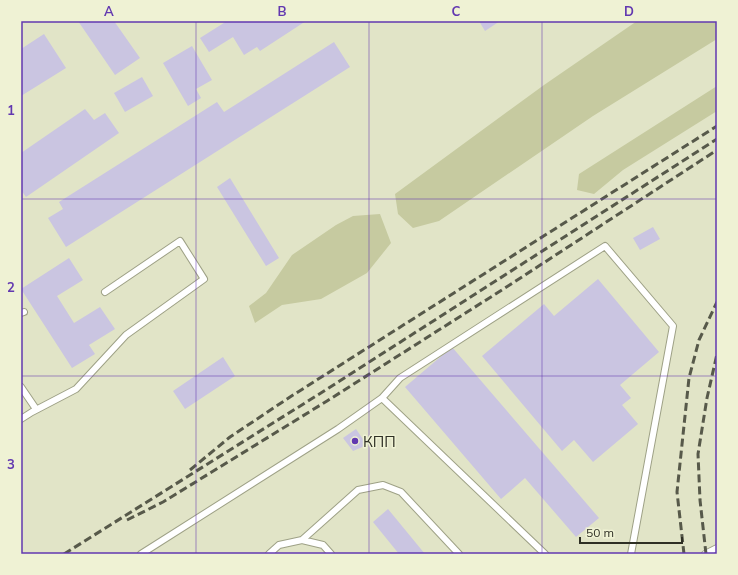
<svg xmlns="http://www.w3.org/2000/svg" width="738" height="575" viewBox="0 0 738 575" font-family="Mulish,sans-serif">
<rect width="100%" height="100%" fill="#e1e4c7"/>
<path fill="#c6caa0" d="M 637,21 L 717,21 L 717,39 L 593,116 L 439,221 L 413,228 L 398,214 L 395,194 L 544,85 Z
M 717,86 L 717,111 L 623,170 L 594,194 L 577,190 L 579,174 Z
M 380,214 L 391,243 L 367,273 L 321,299 L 282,305 L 255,323 L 249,306 L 266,293 L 292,255 L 336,225 L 353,216 Z"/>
<path fill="#cac5e1" d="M 78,21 L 114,21 L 140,58 L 115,75 Z
M 227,21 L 306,21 L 260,51 L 257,47 L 244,55 L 233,37 L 209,52 L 200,38 Z
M 479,21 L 500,21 L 485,31 Z
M 44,34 L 66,68 L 21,96 L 21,49 Z
M 334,42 L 350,67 L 66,247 L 48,218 L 63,209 L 59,202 L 217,102 L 224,112 Z
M 192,46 L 212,80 L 196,89 L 201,98 L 188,106 L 163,63 Z
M 142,77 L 153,96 L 125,112 L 114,93 Z
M 85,109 L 94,120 L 105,113 L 119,133 L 26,197 L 21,190 L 21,153 Z
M 230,178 L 279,258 L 266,266 L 217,187 Z
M 653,227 L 660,239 L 640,250 L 633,238 Z
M 69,258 L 83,280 L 57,296 L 74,323 L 100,307 L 115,329 L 89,345 L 95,354 L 72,368 L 21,289 Z
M 598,279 L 659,352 L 620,385 L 631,398 L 622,405 L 638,424 L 593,462 L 574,440 L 562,451 L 482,356 L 544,304 L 554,316 Z
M 452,347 L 599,518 L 576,537 L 525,478 L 501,499 L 405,387 Z
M 223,357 L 235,376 L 185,409 L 173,391 Z
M 356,429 L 367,445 L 353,451 L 343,438 Z
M 388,509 L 425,554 L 399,554 L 373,522 Z"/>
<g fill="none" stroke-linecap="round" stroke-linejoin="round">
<g stroke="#9ea186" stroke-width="8">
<path id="lane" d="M 21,313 L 24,312
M 21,387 L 36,409
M 382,398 L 400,378 L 605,246 L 673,326 L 631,554
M 21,419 L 32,412 L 76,389 L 126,335 L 204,279 L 180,241 L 105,292
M 302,540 L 358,490 L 383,485 L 401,492 L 459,554
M 141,554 L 338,429 L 382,398 L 545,554
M 269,554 L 279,545 L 302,540 L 323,545 L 331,554
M 705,554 L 717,548"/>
</g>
<use href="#lane" stroke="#fff" stroke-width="6"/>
<path stroke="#57594a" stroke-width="3" stroke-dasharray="8 4" stroke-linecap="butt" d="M 190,470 L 230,437 L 290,397 L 717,126
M 127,520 L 163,502 L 327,401 L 505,288 L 717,150
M 64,554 L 324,391 L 717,139
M 684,554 L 677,492 L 689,378 L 699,340 L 717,302
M 706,554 L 700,500 L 698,454 L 707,398 L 717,354"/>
</g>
<path fill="none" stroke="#6238b0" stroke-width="1" stroke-opacity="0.55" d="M 196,21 L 196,554M 369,21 L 369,554M 542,21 L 542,554M 21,199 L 717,199M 21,376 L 717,376"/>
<circle fill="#6238b0" stroke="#eff2d4" stroke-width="1.5" cx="355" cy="441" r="4"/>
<g text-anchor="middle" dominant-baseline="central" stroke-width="3" stroke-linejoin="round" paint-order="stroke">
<g font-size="15" fill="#2e2f24" stroke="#eff2d4" text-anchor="start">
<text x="363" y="441">КПП</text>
</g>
</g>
<rect width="738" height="575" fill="none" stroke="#eff2d4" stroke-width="44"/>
<path d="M580 537v6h102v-6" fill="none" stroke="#2e2f24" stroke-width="2"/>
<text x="586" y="537" font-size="12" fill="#2e2f24" stroke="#eff2d4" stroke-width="3" paint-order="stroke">50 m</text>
<rect x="22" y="22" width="694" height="531" fill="none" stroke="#6238b0" stroke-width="1.5"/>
<g font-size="13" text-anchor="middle" font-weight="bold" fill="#6238b0">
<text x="109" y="16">A</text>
<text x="282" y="16">B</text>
<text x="456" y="16">C</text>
<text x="629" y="16">D</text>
<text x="11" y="115">1</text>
<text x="11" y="292">2</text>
<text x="11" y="469">3</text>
</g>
</svg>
